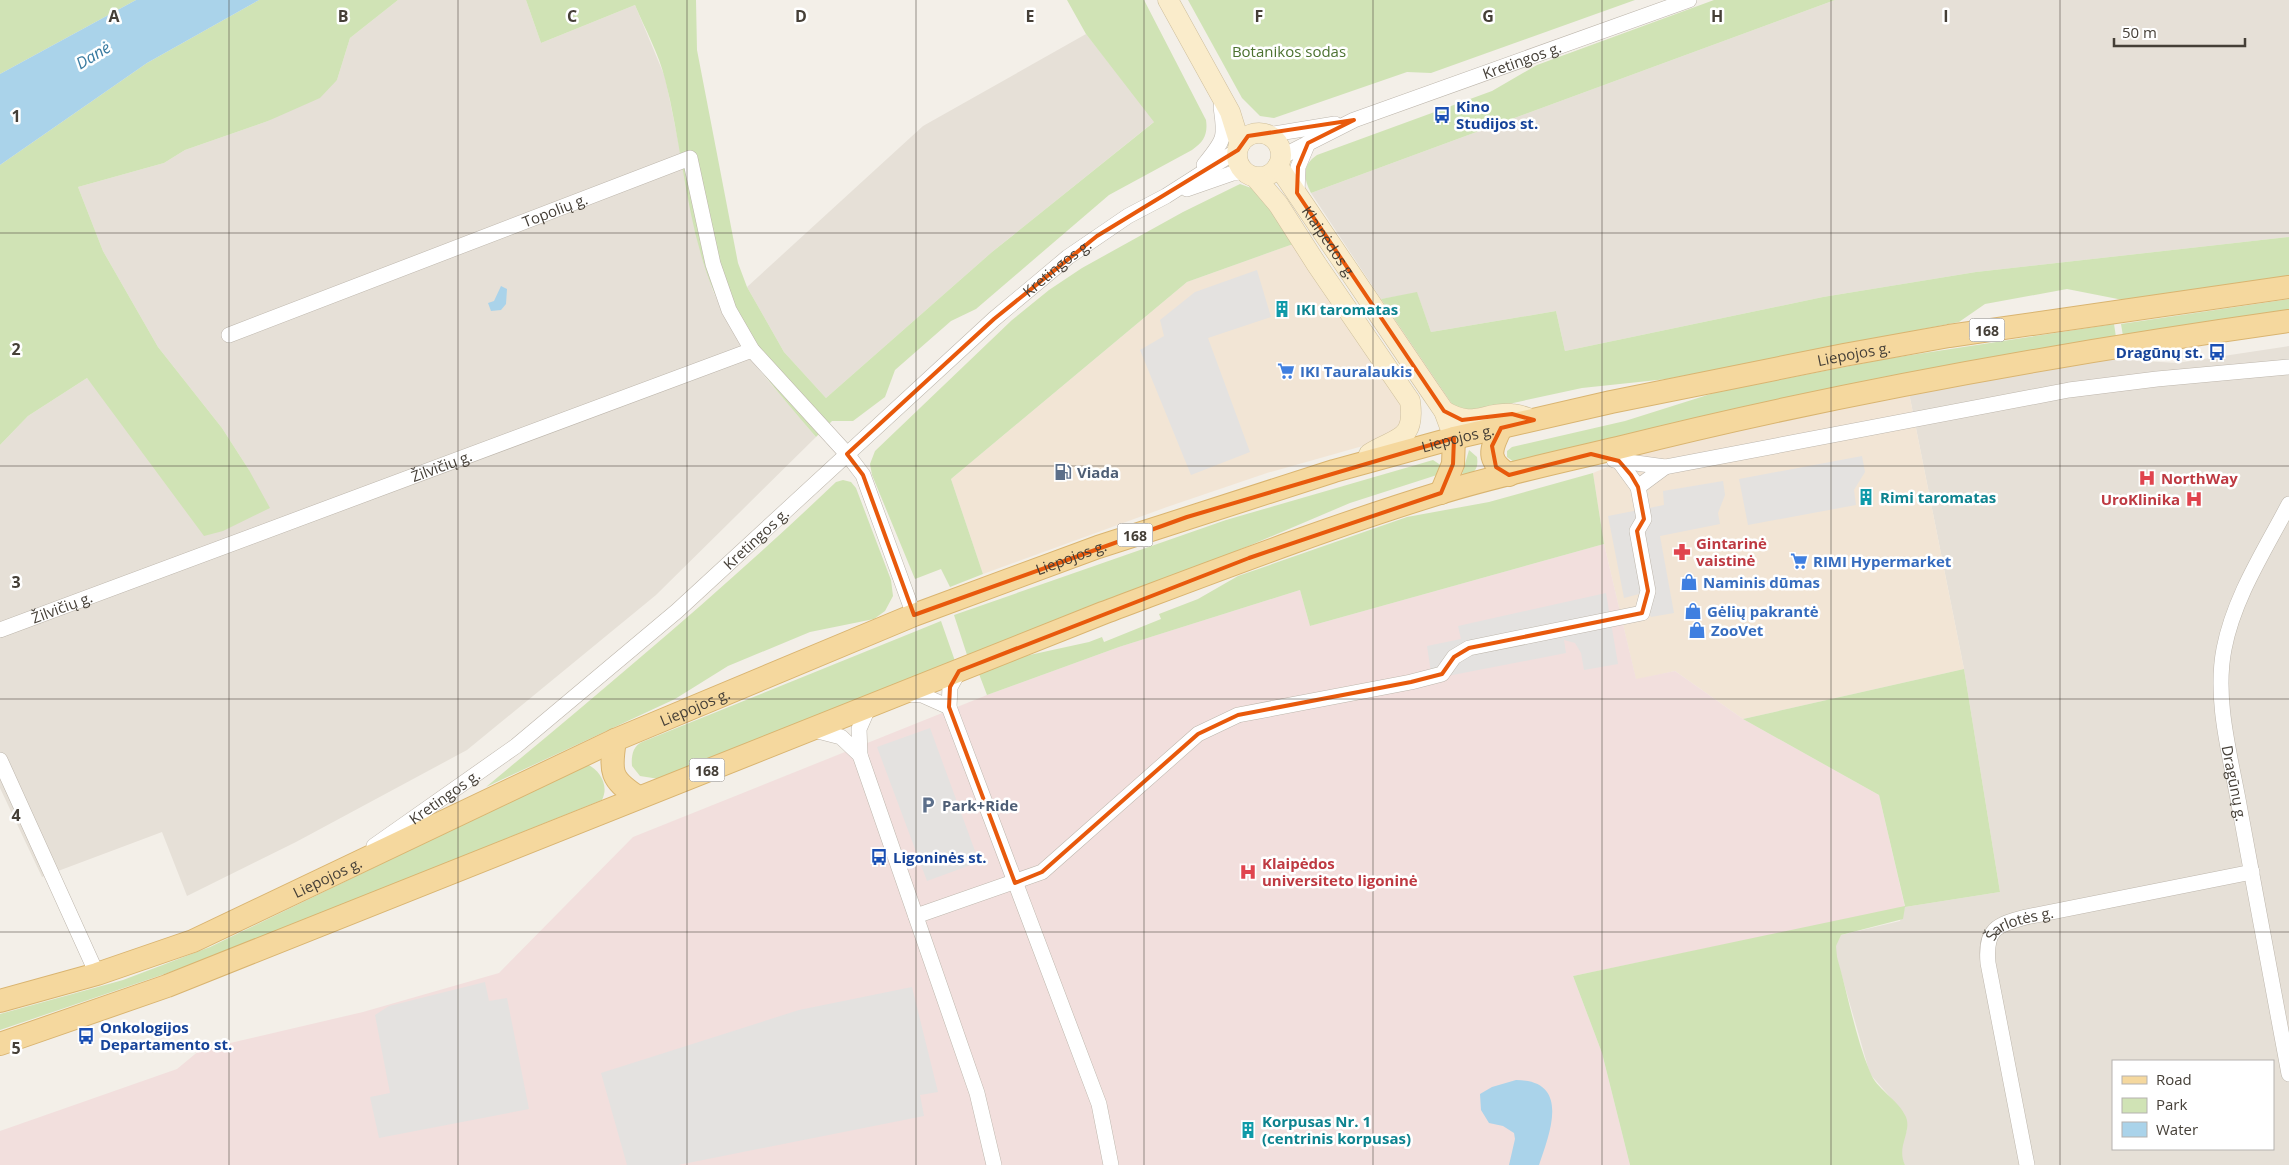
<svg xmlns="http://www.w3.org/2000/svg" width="2289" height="1165" viewBox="0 0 2289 1165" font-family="'Open Sans',sans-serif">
<rect width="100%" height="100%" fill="#f3efe8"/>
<path fill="#e6e0d7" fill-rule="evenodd" d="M 398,0 L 526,0 L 541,43 L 635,5 L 665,77 L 701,252 L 713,291 L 729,325 L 749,358 L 816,437 L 656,595 L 467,750 L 296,842 L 187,896 L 162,832 L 42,877 L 0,788 L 0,445 L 28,416 L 87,378 L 108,404 L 249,470 L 222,428 L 158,347 L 103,251 L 78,187 L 164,163 L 185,150 L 268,121 L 337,80 L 350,38 Z
M 1835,0 L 2289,0 L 2289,237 L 1976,272 L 1823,297 L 1565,351 L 1556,311 L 1431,332 L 1417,293 L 1381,299 L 1311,193 Z
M 1086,34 L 1155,121 L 992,252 L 826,398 L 784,352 L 747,287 L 923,126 Z
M 2289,346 L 2289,1165 L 1905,1165 L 1901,1157 L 1902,1143 L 1907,1130 L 1898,1106 L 1870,1074 L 1835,952 L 1837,939 L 1841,935 L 1900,921 L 1905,907 L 2000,892 L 1964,669 L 1909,393 L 2111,359 L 2177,363 ZM 2113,1061 L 2273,1061 L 2273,1149 L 2113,1149 Z"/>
<path fill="#f2e5d5" d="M 1296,243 L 1403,399 L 1405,425 L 1377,442 L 1267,473 L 1167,507 L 983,574 L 951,479 L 1187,282 Z
M 1909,393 L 1964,669 L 1743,719 L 1675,671 L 1636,680 L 1604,544 L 1593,473 L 1653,448 Z"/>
<path fill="#f2dfdd" d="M 1604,544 L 1636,679 L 1675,671 L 1743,719 L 1879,795 L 1905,907 L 1573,976 L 1602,1053 L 1630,1165 L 0,1165 L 0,1131 L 177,1069 L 200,1050 L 363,1012 L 499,973 L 633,837 L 987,695 L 1119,647 L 1300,590 L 1310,626 Z"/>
<path fill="#d0e3b5" d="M 0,0 L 136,0 L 0,74 Z
M 259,0 L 398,0 L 350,38 L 337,80 L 320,98 L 268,121 L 185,150 L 164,163 L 78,187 L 103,251 L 158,347 L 222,428 L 249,470 L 270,508 L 223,531 L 204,536 L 87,378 L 28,416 L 0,445 L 0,165 L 147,63 Z
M 526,0 L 696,0 L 697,50 L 738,263 L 747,287 L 784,352 L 826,398 L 992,252 L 1154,122 L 1086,34 L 1067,0 L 1144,0 L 1206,120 C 1208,134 1204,142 1192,150 L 1109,195 L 976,309 L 951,321 L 895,370 L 885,397 L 853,421 L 832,421 L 816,437 C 776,390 739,350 714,292 C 686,225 683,149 665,79 C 659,54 645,29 635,5 L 541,43 Z
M 1188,0 L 1635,0 L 1431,73 L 1407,72 L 1274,118 L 1260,116 L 1242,98 Z
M 1714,0 L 1835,0 L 1311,193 C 1303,178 1302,165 1317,155 L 1492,91 L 1537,65 Z
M 1240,184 L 1257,190 L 1296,243 L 1187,282 L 951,479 L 983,574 L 950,587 L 941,569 L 915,579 L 872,475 L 870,464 L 875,451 L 1012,320 L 1049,290 L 1082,268 L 1183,212 Z
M 2289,237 L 2289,277 L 2128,301 L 2067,289 L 1985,304 L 1959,322 L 1667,379 L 1582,388 L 1490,408 L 1461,410 L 1452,404 L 1381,299 L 1417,292 L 1431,332 L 1556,311 L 1565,351 L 1823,297 L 1976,272 Z
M 2289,299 L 2289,312 L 2123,336 L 2121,324 Z
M 2114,324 L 2116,337 C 1912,369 1714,411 1514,462 L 1507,457 L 1507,451 L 1512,447 L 1625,421 L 1717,392 L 1885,359 Z
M 1469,450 L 1477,457 C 1479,471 1473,474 1461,478 Z
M 1433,460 L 1442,466 L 1437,475 L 1350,503 L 1251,545 L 968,658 L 954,615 L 1226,520 Z
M 1593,473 L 1604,544 L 1310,626 L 1300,590 L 1119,647 L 987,695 L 979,674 L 1025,656 L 1089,642 L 1102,637 L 1104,642 L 1161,619 L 1159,614 L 1198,599 L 1238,576 L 1407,517 L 1489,502 Z
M 843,480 L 851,482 L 856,488 L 891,580 L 893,596 L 885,611 L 874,619 L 810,632 L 728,666 L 675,699 L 486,787 C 605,688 724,589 836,482 Z
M 941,621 L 955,661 L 659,779 L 640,776 L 632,766 C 631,756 633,746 642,742 Z
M 1964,669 L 2000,892 L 1905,907 L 1903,919 L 1841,935 L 1836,946 L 1837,957 C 1848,995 1855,1036 1870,1072 C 1876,1089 1898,1099 1906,1117 C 1912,1133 1896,1146 1905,1165 L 1630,1165 L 1602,1053 L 1573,976 L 1905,906 L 1879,795 L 1743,719 Z
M 587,764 C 601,771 609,786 602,800 L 194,964 L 0,1030 L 0,1014 L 123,980 L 210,947 Z"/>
<path fill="#e4e2e0" d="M 1257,270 L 1271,317 L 1208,338 L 1250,452 L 1191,475 L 1140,350 L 1164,336 L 1160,320 L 1195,292 Z
M 1862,456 L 1865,472 L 1854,490 L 1856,505 L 1748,525 L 1739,479 Z
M 1723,481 L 1725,495 L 1718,513 L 1720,524 L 1660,536 L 1674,613 L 1651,617 L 1639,594 L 1624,598 L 1608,516 L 1664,505 L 1663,491 Z
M 1606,593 L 1618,664 L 1584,670 L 1581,653 L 1575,643 L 1564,640 L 1566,653 L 1432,679 L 1427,646 L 1461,639 L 1458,626 Z
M 930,728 L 979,862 L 927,881 L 877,747 Z
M 485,982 L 489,1001 L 507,998 L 529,1109 L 379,1138 L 370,1097 L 390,1093 L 375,1015 L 389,1006 Z
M 912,987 L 938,1092 L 920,1095 L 924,1116 L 678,1165 L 627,1165 L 601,1073 L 799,1010 Z"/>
<path fill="#aad3ea" d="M 136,0 L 259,0 L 147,63 L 0,165 L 0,74 Z
M 501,286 L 507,289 L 506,304 L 501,310 L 491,311 L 488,303 L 494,301 Z
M 1516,1080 C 1571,1080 1550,1133 1539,1165 L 1509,1165 L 1515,1139 L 1514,1133 L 1503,1126 L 1489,1123 L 1481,1110 L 1480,1094 L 1492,1087 Z"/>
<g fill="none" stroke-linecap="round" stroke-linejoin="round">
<g stroke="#bdb6ac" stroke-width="16">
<g id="street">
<path d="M 1267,135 L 1335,124"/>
<path id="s1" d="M 1281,157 L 1354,120 L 1689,0"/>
<path d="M 1204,165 C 1224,140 1226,139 1221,107"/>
<path d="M 1187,189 L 1233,173 L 1244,171"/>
<path d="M 1297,193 L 1298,167 L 1308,143"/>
<path id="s2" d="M 229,335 L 690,158 L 713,264 L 729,310 L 752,350"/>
<path d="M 1614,460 L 1665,467 L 2069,390 L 2157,379 L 2289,367"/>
<path d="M 1638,487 L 1665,467"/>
<path id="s3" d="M 2289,504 C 2265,550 2234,597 2224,649 C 2214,701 2231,758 2240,810 C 2256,898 2273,985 2289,1074"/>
<path id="s4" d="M 0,630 L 752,350 L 847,454 L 863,475 L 914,615"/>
<path d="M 959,671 L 950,687 L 949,707 L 1099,1104 L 1111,1165"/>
<path d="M 906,694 L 922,695 L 949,707"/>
<path d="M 869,706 L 859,729 L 860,755 L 977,1093 L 994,1165"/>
<path d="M 810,729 L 841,737 L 860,755"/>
<path d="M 0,760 L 97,974"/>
<path id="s5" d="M 374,846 L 516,746 L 677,611 L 994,319 L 1068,257 L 1128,216 L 1166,196 L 1238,150"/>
<path d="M 916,916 L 1042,872 L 1198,734 L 1238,715 L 1411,682 L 1442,674 L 1454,657 L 1469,648 L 1642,613 L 1648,591 L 1637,531 L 1644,519 L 1638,487 L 1619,461"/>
<path id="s6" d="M 2027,1165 L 1988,963 C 1985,929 1996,925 2026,917 L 2252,872"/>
</g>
</g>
<g stroke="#cebf9c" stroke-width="21">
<g id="secondary">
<path d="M 1168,0 L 1230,112 L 1240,144"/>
<circle cx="1259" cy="155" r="22"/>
<path id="s7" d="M 1278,166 L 1431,392 L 1444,411 L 1454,438"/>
<path d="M 1255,177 L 1278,204 L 1317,265 L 1410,401 C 1416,442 1395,437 1369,454"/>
<path d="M 1444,411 C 1475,429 1482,412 1512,414 C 1518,414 1525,417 1531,419"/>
</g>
</g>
<g stroke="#d9b470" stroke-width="24">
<g id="primary">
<path d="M 1501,428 C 1490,450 1486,460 1509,475"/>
<path d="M 1441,493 L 1453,464 L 1454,438"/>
<path d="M 615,740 C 610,772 610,779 638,797"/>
<path id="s8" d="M 0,1001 L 97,974 L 193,941 L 615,740 L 914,615 L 1098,547 L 1334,471 L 1454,438 L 1611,402 L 1844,355 L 1949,336 L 2289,287"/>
<path d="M 0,1044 L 167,986 L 1103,613 C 1215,571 1326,528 1440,493 C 1498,475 1559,462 1618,448 C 1840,392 2063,353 2289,321"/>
</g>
</g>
<use href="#street" stroke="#fff" stroke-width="15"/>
<use href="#secondary" stroke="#faeccb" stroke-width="20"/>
<use href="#primary" stroke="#f5d89e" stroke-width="22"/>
</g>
<path fill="none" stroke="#e8590c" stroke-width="4" stroke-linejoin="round" d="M 1354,120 L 1308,143 L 1298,167 L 1297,193 L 1444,411 L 1462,420 L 1512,414 L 1534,420 L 1501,428 L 1492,446 L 1496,467 L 1509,475 L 1591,454 L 1619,461 L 1631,475 L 1638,487 L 1644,519 L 1637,531 L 1648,591 L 1642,613 L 1469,648 L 1454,657 L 1442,674 L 1411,682 L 1238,715 L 1198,734 L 1042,872 L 1015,883 L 949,707 L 950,687 L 959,671 L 1249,558 L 1441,493 L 1453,464 L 1454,438 L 1187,517 L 914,615 L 863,475 L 847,454 L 994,319 L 1097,236 L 1238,150 L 1248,136 Z"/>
<path fill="none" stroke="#453f37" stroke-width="1" stroke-opacity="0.55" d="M 229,0 L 229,1165M 458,0 L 458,1165M 687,0 L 687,1165M 916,0 L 916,1165M 1144,0 L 1144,1165M 1373,0 L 1373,1165M 1602,0 L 1602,1165M 1831,0 L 1831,1165M 2060,0 L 2060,1165M 0,233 L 2289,233M 0,466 L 2289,466M 0,699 L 2289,699M 0,932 L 2289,932"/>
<defs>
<g id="bus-bare" transform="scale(1.35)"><path d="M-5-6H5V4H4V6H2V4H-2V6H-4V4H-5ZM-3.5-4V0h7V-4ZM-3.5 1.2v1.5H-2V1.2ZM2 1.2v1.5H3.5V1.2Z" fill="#1a4fb4" stroke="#fff" stroke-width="2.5" paint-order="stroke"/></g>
<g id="building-bare" transform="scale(1.35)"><path d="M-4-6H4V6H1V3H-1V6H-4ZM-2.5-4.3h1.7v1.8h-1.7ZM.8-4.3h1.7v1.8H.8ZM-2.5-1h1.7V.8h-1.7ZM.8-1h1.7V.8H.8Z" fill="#0f9aa8" stroke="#fff" stroke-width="2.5" paint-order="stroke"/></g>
<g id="supermarket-bare" transform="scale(1.35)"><path d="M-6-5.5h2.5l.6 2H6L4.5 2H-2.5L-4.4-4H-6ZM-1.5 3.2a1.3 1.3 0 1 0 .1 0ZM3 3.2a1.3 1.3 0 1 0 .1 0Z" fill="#3f7fe0" stroke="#fff" stroke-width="2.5" paint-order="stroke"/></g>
<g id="fuel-bare" transform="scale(1.35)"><path d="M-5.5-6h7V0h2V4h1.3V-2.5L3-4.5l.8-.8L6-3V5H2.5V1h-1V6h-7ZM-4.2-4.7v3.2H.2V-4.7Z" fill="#5c6f8a" stroke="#fff" stroke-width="2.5" paint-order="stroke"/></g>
<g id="hospital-bare" transform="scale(1.35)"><path d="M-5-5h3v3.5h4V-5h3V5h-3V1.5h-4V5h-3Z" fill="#e0444e" stroke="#fff" stroke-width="2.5" paint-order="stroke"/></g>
<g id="pharmacy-bare" transform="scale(1.35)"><path d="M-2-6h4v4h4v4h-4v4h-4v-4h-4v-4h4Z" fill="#e0444e" stroke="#fff" stroke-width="2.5" paint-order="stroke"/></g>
<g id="shop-bare" transform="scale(1.35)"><path d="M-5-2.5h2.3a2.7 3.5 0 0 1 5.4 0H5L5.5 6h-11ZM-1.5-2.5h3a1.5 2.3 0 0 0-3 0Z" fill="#3f7fe0" stroke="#fff" stroke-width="2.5" paint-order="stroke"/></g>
<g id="parking-bare" transform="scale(1.35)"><path d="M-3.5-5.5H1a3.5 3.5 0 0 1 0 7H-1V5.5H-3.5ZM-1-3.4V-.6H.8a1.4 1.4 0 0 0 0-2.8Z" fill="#5c6f8a" stroke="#fff" stroke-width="2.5" paint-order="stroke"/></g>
</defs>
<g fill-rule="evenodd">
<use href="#bus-bare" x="1442" y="115"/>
<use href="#building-bare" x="1282" y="309"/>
<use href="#bus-bare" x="2217" y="352"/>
<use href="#supermarket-bare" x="1286" y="371"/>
<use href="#fuel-bare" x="1063" y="472"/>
<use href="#hospital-bare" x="2147" y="478"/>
<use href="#building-bare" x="1866" y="497"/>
<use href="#hospital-bare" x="2194" y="499"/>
<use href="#pharmacy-bare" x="1682" y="552"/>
<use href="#supermarket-bare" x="1799" y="561"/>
<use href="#shop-bare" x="1689" y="582"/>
<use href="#shop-bare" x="1693" y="611"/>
<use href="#shop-bare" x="1697" y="630"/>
<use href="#parking-bare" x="928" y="805"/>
<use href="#bus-bare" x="879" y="857"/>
<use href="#hospital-bare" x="1248" y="872"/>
<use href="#bus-bare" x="86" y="1036"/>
<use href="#building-bare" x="1248" y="1130"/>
</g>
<g text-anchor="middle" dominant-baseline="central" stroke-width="5" stroke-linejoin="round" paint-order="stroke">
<g fill="#fff" stroke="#7d7973" stroke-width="1">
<rect x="1969.5" y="318.5" width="35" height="23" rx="4"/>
<rect x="1117.5" y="523.5" width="35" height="23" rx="4"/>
<rect x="689.5" y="758.5" width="35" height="23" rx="4"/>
</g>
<g font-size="14" font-weight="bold" fill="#453f37">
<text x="1987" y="330">168</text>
<text x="1135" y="535">168</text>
<text x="707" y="770">168</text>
</g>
<g font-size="15" fill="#4c7230" stroke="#fff">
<text x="1289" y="51">Botanikos sodas</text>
</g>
<g font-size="15" fill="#453f37" stroke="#fff">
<text stroke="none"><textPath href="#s1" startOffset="260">Kretingos g.</textPath></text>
<text stroke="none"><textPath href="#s2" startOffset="349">Topolių g.</textPath></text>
<text stroke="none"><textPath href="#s7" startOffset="92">Klaipėdos g.</textPath></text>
<text stroke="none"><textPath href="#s5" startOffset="896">Kretingos g.</textPath></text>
<text stroke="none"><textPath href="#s8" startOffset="1971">Liepojos g.</textPath></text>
<text stroke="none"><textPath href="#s8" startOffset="1566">Liepojos g.</textPath></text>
<text stroke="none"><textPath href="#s4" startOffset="471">Žilvičių g.</textPath></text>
<text stroke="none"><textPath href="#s5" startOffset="491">Kretingos g.</textPath></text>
<text stroke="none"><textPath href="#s8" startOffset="1161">Liepojos g.</textPath></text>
<text stroke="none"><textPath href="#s4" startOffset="66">Žilvičių g.</textPath></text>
<text stroke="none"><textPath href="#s8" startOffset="756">Liepojos g.</textPath></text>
<text stroke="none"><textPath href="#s3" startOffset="295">Dragūnų g.</textPath></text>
<text stroke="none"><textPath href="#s5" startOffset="86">Kretingos g.</textPath></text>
<text stroke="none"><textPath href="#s8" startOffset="351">Liepojos g.</textPath></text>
<text stroke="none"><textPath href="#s6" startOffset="266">Šarlotės g.</textPath></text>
</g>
<g font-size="15" font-weight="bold" fill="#164399" stroke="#fff" text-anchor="start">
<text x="1456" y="106">Kino<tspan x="1456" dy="17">Studijos st.</tspan></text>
<text x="2203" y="352" text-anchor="end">Dragūnų st.</text>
<text x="893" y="857">Ligoninės st.</text>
<text x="100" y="1027">Onkologijos<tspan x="100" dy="17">Departamento st.</tspan></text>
</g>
<g font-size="15" font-weight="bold" fill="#0d838f" stroke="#fff" text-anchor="start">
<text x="1296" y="309">IKI taromatas</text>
<text x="1880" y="497">Rimi taromatas</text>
<text x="1262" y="1121">Korpusas Nr. 1<tspan x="1262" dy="17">(centrinis korpusas)</tspan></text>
</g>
<g font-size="15" font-weight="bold" fill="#366cbe" stroke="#fff" text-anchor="start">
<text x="1300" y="371">IKI Tauralaukis</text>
<text x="1813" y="561">RIMI Hypermarket</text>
<text x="1703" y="582">Naminis dūmas</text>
<text x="1707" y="611">Gėlių pakrantė</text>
<text x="1711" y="630">ZooVet</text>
</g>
<g font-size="15" font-weight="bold" fill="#4e5e75" stroke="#fff" text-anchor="start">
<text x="1077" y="472">Viada</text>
<text x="942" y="805">Park+Ride</text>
</g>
<g font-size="15" font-weight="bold" fill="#be3a42" stroke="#fff" text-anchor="start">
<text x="2161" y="478">NorthWay</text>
<text x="2180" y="499" text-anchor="end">UroKlinika</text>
<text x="1696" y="543">Gintarinė<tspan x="1696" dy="17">vaistinė</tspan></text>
<text x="1262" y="863">Klaipėdos<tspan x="1262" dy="17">universiteto ligoninė</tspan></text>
</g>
<g font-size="16" font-style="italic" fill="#387aa0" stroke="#fff">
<text transform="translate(93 55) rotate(-31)">Danė</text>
</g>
</g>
<g font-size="16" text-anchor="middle" font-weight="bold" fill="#453f37" stroke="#fff" stroke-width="5" stroke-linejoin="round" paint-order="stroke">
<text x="114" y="22">A</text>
<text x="343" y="22">B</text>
<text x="572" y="22">C</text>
<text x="801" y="22">D</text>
<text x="1030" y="22">E</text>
<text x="1259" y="22">F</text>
<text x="1488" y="22">G</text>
<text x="1717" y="22">H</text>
<text x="1946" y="22">I</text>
<text x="16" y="122">1</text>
<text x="16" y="355">2</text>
<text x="16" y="588">3</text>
<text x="16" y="821">4</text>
<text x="16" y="1054">5</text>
</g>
<rect x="2112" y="1060" width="162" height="90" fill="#ffffff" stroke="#b5b2af"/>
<rect x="2122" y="1076" width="25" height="8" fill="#f5d89e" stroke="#b5b2af"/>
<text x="2156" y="1085" font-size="15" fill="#453f37">Road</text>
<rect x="2122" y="1098" width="25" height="15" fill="#d0e3b5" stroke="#b5b2af"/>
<text x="2156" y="1110" font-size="15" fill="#453f37">Park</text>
<rect x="2122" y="1122" width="25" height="15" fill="#aad3ea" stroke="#b5b2af"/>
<text x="2156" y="1135" font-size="15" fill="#453f37">Water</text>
<path d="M2114 38v8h131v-8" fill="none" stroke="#453f37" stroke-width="2.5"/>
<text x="2122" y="38" font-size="15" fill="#453f37" stroke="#ffffff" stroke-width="4" paint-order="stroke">50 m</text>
</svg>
